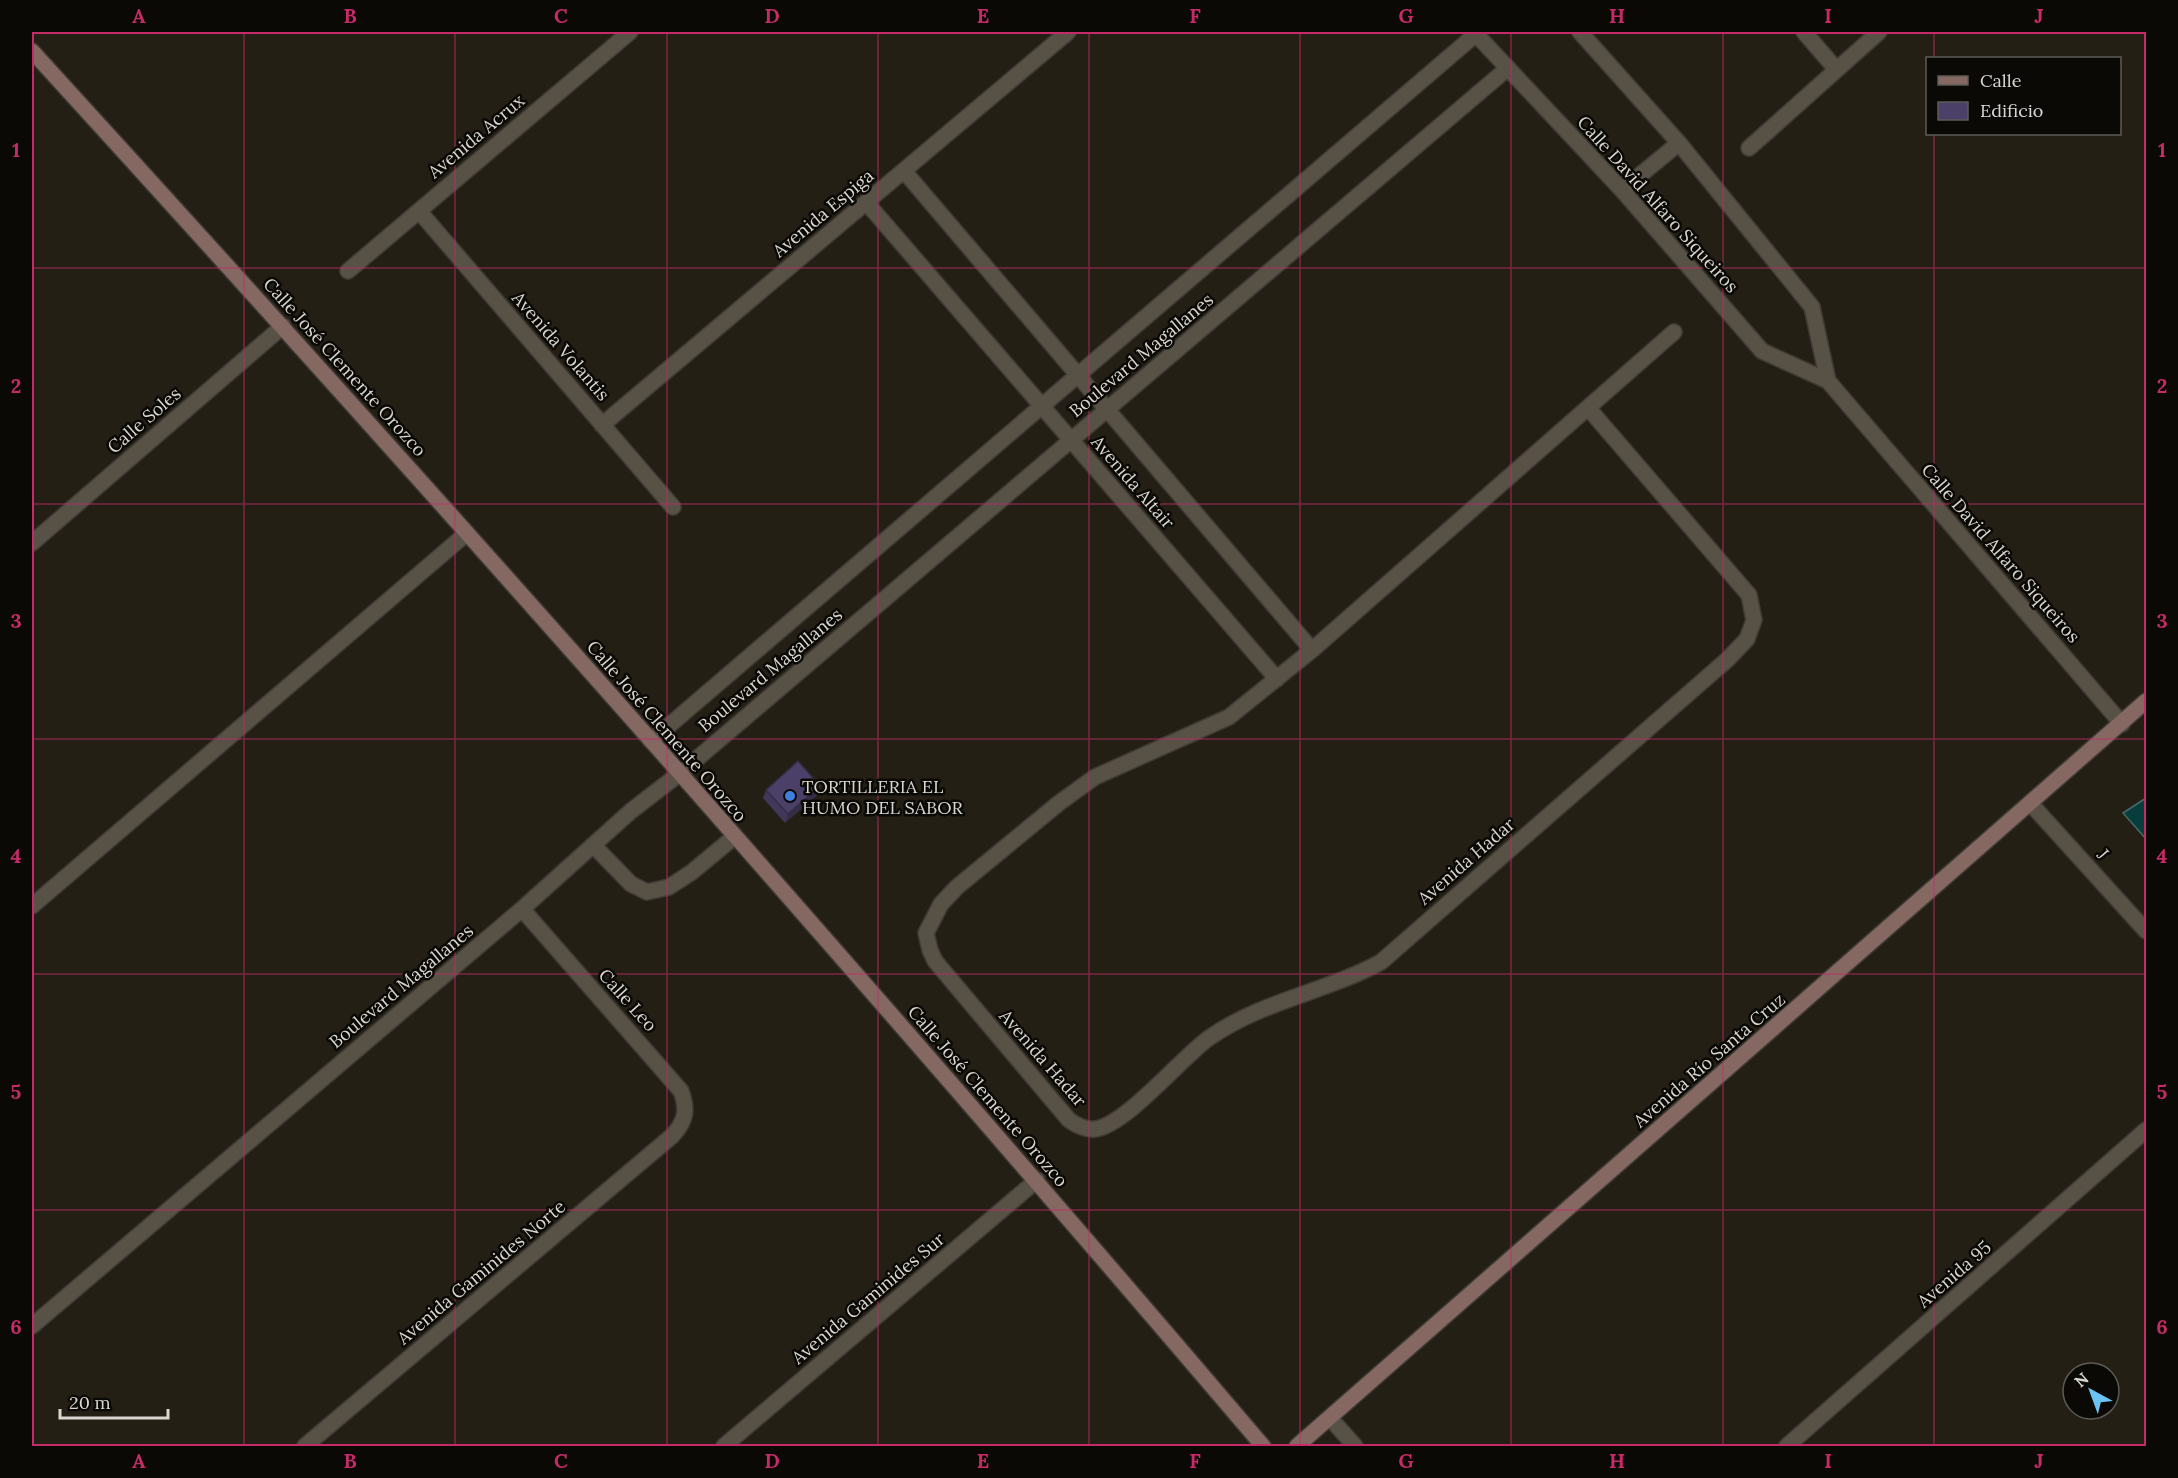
<svg xmlns="http://www.w3.org/2000/svg" width="2178" height="1478" viewBox="0 0 2178 1478" font-family="Lora,serif">
<rect width="100%" height="100%" fill="#241f15"/>
<path fill="#073d3d" stroke="#466b69" stroke-width="1.5" d="M 2146,798 L 2146,839 L 2123,813 Z"/>
<g fill="none" stroke-linecap="round" stroke-linejoin="round">
<g stroke="#3e3a34" stroke-width="18">
<path id="lane" d="M 593,845 L 631,884 L 647,892 L 669,887 L 692,872 L 734,837"/>
</g>
<g stroke="#3e3a34" stroke-width="18">
<path id="street" d="M 1474,32 L 1622,190 L 1762,351 L 1828,381 L 2122,724
M 1580,32 L 1679,143 L 1812,307 L 1828,381
M 1804,32 L 1836,69
M 1749,148 L 1879,32
M 904,171 L 1312,650
M 1622,190 L 1679,143
M 866,202 L 1277,679
M 419,211 L 673,507
M 348,271 L 630,32
M 1589,409 L 1749,595 L 1754,620 L 1747,639 L 1728,659 L 1381,962 C 1326,992 1261,1001 1209,1038 C 1182,1057 1125,1126 1095,1129 C 1086,1130 1076,1125 1069,1120 L 935,961 L 930,950 L 926,933 L 941,904 L 957,887 L 1059,803 L 1095,777 L 1229,717 L 1312,650 L 1674,332
M 602,425 L 1068,32
M 32,543 L 283,326
M 651,741 L 1476,34
M 2031,804 L 2146,931
M 32,906 L 467,533
M 32,1326 L 522,909 L 631,811 L 679,774 L 1508,68
M 1330,1418 L 1355,1446
M 305,1446 L 672,1136 C 686,1121 688,1110 681,1091 L 522,909
M 724,1446 L 1037,1180
M 1787,1446 L 2146,1130"/>
</g>
<g stroke="#3e3a34" stroke-width="18">
<path id="secondary" d="M 32,51 C 450,509 861,974 1263,1446
M 1297,1446 L 2146,701"/>
</g>
<use href="#lane" stroke="#575146" stroke-width="15"/>
<use href="#street" stroke="#575146" stroke-width="15"/>
<use href="#secondary" stroke="#856862" stroke-width="15"/>
</g>
<path fill="#403759" d="M 766,790 L 817,795 L 785,823 L 763,798 Z"/>
<path fill="#342d48" d="M 820,786 L 817,795 L 785,823 L 788,814 Z"/>
<path fill="#4b4067" stroke="#342d48" stroke-width="1.5" d="M 798,761 L 820,786 L 788,814 L 766,790 Z"/>
<path fill="none" stroke="#c42b67" stroke-width="1.5" stroke-opacity="0.55" d="M 244,32 L 244,1446M 455,32 L 455,1446M 667,32 L 667,1446M 878,32 L 878,1446M 1089,32 L 1089,1446M 1300,32 L 1300,1446M 1511,32 L 1511,1446M 1723,32 L 1723,1446M 1934,32 L 1934,58M 1934,134 L 1934,1446M 32,268 L 2146,268M 32,504 L 2146,504M 32,739 L 2146,739M 32,974 L 2146,974M 32,1210 L 2146,1210"/>
<circle fill="#3f7fe0" stroke="#0b0906" stroke-width="2" cx="790" cy="796" r="6"/>
<g text-anchor="middle" dominant-baseline="central" stroke-width="5" stroke-linejoin="round" paint-order="stroke">
<g font-size="18" fill="#d9d6cf" stroke="#0b0906">
<text transform="translate(476 136) rotate(-40)">Avenida Acrux</text>
<text transform="translate(1658 204) rotate(48)">Calle David Alfaro Siqueiros</text>
<text transform="translate(823 213) rotate(-40)">Avenida Espiga</text>
<text transform="translate(561 346) rotate(49)">Avenida Volantis</text>
<text transform="translate(1141 355) rotate(-40)">Boulevard Magallanes</text>
<text transform="translate(345 367) rotate(48)">Calle José Clemente Orozco</text>
<text transform="translate(144 420) rotate(-41)">Calle Soles</text>
<text transform="translate(1133 482) rotate(49)">Avenida Altair</text>
<text transform="translate(2001 553) rotate(49)">Calle David Alfaro Siqueiros</text>
<text transform="translate(770 670) rotate(-40)">Boulevard Magallanes</text>
<text transform="translate(667 731) rotate(49)">Calle José Clemente Orozco</text>
<text transform="translate(2103 854) rotate(48)">J</text>
<text transform="translate(1466 861) rotate(-41)">Avenida Hadar</text>
<text transform="translate(401 986) rotate(-40)">Boulevard Magallanes</text>
<text transform="translate(628 1000) rotate(48)">Calle Leo</text>
<text transform="translate(1043 1058) rotate(49)">Avenida Hadar</text>
<text transform="translate(1709 1060) rotate(-41)">Avenida Río Santa Cruz</text>
<text transform="translate(988 1096) rotate(49)">Calle José Clemente Orozco</text>
<text transform="translate(481 1272) rotate(-40)">Avenida Gaminides Norte</text>
<text transform="translate(1954 1274) rotate(-41)">Avenida 95</text>
<text transform="translate(868 1298) rotate(-40)">Avenida Gaminides Sur</text>
</g>
<g font-size="18" fill="#d9d6cf" stroke="#0b0906" text-anchor="start">
<text x="802" y="786">TORTILLERIA EL<tspan x="802" dy="21">HUMO DEL SABOR</tspan></text>
</g>
</g>
<rect width="2178" height="1478" fill="none" stroke="#0b0906" stroke-width="66"/>
<rect x="1926" y="57" width="195" height="78" fill="#0b0906" stroke="#5d5b56" stroke-width="1.5"/>
<rect x="1938" y="76" width="30" height="9" fill="#856862" stroke="#5d5b56" stroke-width="1.5"/>
<text x="1980" y="87" font-size="18" fill="#d9d6cf">Calle</text>
<rect x="1938" y="102" width="30" height="18" fill="#4b4067" stroke="#5d5b56" stroke-width="1.5"/>
<text x="1980" y="117" font-size="18" fill="#d9d6cf">Edificio</text>
<g transform="translate(2091 1391) rotate(319)"><circle r="28" fill="#0b0906" stroke="#5d5b56" stroke-width="1.5"/>
<path d="M0-4.5L10 22L0 15L-10 22Z" fill="#6bc3f2"/>
<text y="-9" font-size="16" font-weight="bold" text-anchor="middle" fill="#d9d6cf">N</text>
</g>
<path d="M60 1409v9h108v-9" fill="none" stroke="#d9d6cf" stroke-width="3"/>
<text x="69" y="1409" font-size="18" fill="#d9d6cf" stroke="#0b0906" stroke-width="4.5" paint-order="stroke">20 m</text>
<rect x="33" y="33" width="2112" height="1412" fill="none" stroke="#c42b67" stroke-width="2"/>
<g font-size="20" text-anchor="middle" font-weight="bold" fill="#c42b67">
<text x="139" y="23">A</text>
<text x="350" y="23">B</text>
<text x="561" y="23">C</text>
<text x="772" y="23">D</text>
<text x="983" y="23">E</text>
<text x="1195" y="23">F</text>
<text x="1406" y="23">G</text>
<text x="1617" y="23">H</text>
<text x="1828" y="23">I</text>
<text x="2039" y="23">J</text>
<text x="16" y="157">1</text>
<text x="2162" y="157">1</text>
<text x="16" y="393">2</text>
<text x="2162" y="393">2</text>
<text x="16" y="628">3</text>
<text x="2162" y="628">3</text>
<text x="16" y="863">4</text>
<text x="2162" y="863">4</text>
<text x="16" y="1099">5</text>
<text x="2162" y="1099">5</text>
<text x="16" y="1334">6</text>
<text x="2162" y="1334">6</text>
<text x="139" y="1468">A</text>
<text x="350" y="1468">B</text>
<text x="561" y="1468">C</text>
<text x="772" y="1468">D</text>
<text x="983" y="1468">E</text>
<text x="1195" y="1468">F</text>
<text x="1406" y="1468">G</text>
<text x="1617" y="1468">H</text>
<text x="1828" y="1468">I</text>
<text x="2039" y="1468">J</text>
</g>
</svg>
